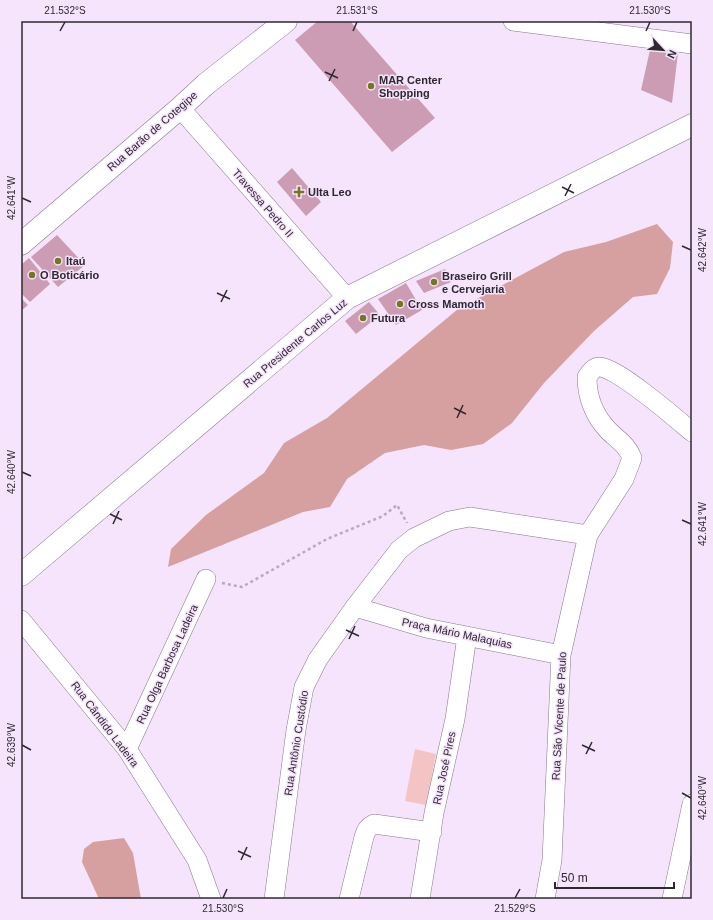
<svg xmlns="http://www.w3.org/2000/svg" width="713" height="920" viewBox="0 0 713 920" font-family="Helvetica,sans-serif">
<rect width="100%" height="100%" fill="#f5e4fb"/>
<path fill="#f4c3c3" d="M 415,749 L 436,754 L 426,805 L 405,801 Z"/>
<path fill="#d6a0a0" d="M 657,224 L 673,242 L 670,268 L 657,294 L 633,297 L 594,331 L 544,383 L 512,423 L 483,444 L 451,450 L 424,445 L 385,453 L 347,479 L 330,507 L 303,512 L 168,567 L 171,549 L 206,515 L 264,473 L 284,443 L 327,418 L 458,309 L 564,252 L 606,242 Z
M 124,838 L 133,853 L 141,899 L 99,899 L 82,862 L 84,849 L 93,842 Z"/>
<path fill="#cb9cb3" d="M 318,21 L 350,21 L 435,118 L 392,152 L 295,40 Z
M 650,50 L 678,53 L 672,103 L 641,90 Z
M 292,168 L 321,202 L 306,216 L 277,182 Z
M 57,235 L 85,265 L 58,287 L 31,257 Z
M 29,258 L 50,284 L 30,302 L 21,293 L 21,265 Z
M 445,269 L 451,282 L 424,293 L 416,281 Z
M 406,283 L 422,310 L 396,325 L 378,299 Z
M 21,298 L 28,305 L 21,311 Z
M 369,302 L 380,315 L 356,334 L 345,321 Z"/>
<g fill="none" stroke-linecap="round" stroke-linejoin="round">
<g stroke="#87788d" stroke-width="20">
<path id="minor" d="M 513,21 L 692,44
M 180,108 L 347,298
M 355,607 L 426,628 L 561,655
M 21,620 L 127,749 L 197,860 L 211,899
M 127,749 L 206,579
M 274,899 L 296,730 L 304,687 L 318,659 L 355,607 L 399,550 L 414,538 L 449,521 L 470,517 L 588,535
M 349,899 L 364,837 C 366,830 368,827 374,824 L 432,832
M 420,899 L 434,813 L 455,719 L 467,636
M 545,899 L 552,860 L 561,655 L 588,535 L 624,479 L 632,458 C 627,444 616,439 607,429 C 594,415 587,396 587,377 C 590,373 593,368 598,367 C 613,364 678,420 692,432
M 672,899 L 692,804"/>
</g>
<g stroke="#87788d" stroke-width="23">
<path id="tertiary" d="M 21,244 L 180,108 L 206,84 L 286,21
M 21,575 L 347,298 L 692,125"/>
</g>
<path stroke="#b7aabd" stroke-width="2.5" stroke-dasharray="3 3" stroke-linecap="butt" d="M 222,583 L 242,587 L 327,539 L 383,516 L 397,505 L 407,523"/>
<use href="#minor" stroke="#fff" stroke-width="19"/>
<use href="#tertiary" stroke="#fff" stroke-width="22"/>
</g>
<path fill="none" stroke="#2e2831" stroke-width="1.5" d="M 60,31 L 65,22M 353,31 L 357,22M 646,31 L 650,22M 325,72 L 338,78M 329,81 L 335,69M 562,187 L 574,193M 565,196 L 571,184M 22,198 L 31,202M 682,246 L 691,250M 217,293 L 230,299M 221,302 L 227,290M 454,408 L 466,414M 457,418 L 463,405M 22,472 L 31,476M 110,514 L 122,520M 682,520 L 691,524M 113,524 L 119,511M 346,630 L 359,636M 349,639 L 355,626M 22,745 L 31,750M 582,745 L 595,751M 586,754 L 592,742M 682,793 L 691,798M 238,851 L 251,857M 241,860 L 247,847M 223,898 L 227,889M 515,898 L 520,889"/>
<g fill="#73771f" stroke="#f5e4fb" stroke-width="1.5">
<circle cx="371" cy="86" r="4"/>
<path d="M297 186h4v4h4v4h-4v4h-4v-4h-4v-4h4z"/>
<circle cx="58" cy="261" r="4"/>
<circle cx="32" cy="275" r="4"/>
<circle cx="434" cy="282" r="4"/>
<circle cx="400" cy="304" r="4"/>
<circle cx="363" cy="318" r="4"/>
</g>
<g text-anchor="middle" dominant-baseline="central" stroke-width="3" stroke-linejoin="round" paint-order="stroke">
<g font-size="11" font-weight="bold" fill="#2e2831" stroke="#f5e4fb" text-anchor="start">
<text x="379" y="80">MAR Center<tspan x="379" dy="13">Shopping</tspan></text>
<text x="308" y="192">Ulta Leo</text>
<text x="66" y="261">Itaú</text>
<text x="40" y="275">O Boticário</text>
<text x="442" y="276">Braseiro Grill<tspan x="442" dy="13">e Cervejaria</tspan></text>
<text x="408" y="304">Cross Mamoth</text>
<text x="371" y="318">Futura</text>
</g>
<g font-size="11" fill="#2e2831" stroke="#f5e4fb">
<text transform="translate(152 131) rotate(-41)">Rua Barão de Cotegipe</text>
<text transform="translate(263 203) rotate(49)">Travessa Pedro II</text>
<text transform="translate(295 343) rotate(-40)">Rua Presidente Carlos Luz</text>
<text transform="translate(457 633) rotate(12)">Praça Mário Malaquias</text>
<text transform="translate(167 664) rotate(-65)">Rua Olga Barbosa Ladeira</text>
<text transform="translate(559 716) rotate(-87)">Rua São Vicente de Paulo</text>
<text transform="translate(105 724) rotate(53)">Rua Cândido Ladeira</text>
<text transform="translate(296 743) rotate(-81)">Rua Antônio Custódio</text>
<text transform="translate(444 768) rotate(-78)">Rua José Pires</text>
</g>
</g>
<rect width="713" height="920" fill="none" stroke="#f5e4fb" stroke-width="44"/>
<g transform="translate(663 50) rotate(116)" stroke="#f5e4fb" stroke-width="3" paint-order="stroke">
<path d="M0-3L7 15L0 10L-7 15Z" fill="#2e2831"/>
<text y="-6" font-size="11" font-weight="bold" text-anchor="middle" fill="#2e2831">N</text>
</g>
<path d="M555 882v6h119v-6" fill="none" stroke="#2e2831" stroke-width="2"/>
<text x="561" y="882" font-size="12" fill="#2e2831" stroke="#f5e4fb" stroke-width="3" paint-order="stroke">50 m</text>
<rect x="22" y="22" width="669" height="876" fill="none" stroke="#2e2831" stroke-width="1.5"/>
<g font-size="10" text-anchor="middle" fill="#2e2831">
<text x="65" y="14">21.532°S</text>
<text x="357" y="14">21.531°S</text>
<text x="650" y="14">21.530°S</text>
<text transform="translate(11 198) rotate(-90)" y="4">42.641°W</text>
<text transform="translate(702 250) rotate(-90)" y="4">42.642°W</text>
<text transform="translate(11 472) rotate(-90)" y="4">42.640°W</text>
<text transform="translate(702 524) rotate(-90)" y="4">42.641°W</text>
<text transform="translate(11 745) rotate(-90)" y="4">42.639°W</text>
<text transform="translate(702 798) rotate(-90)" y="4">42.640°W</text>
<text x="223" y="912">21.530°S</text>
<text x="515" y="912">21.529°S</text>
</g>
</svg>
